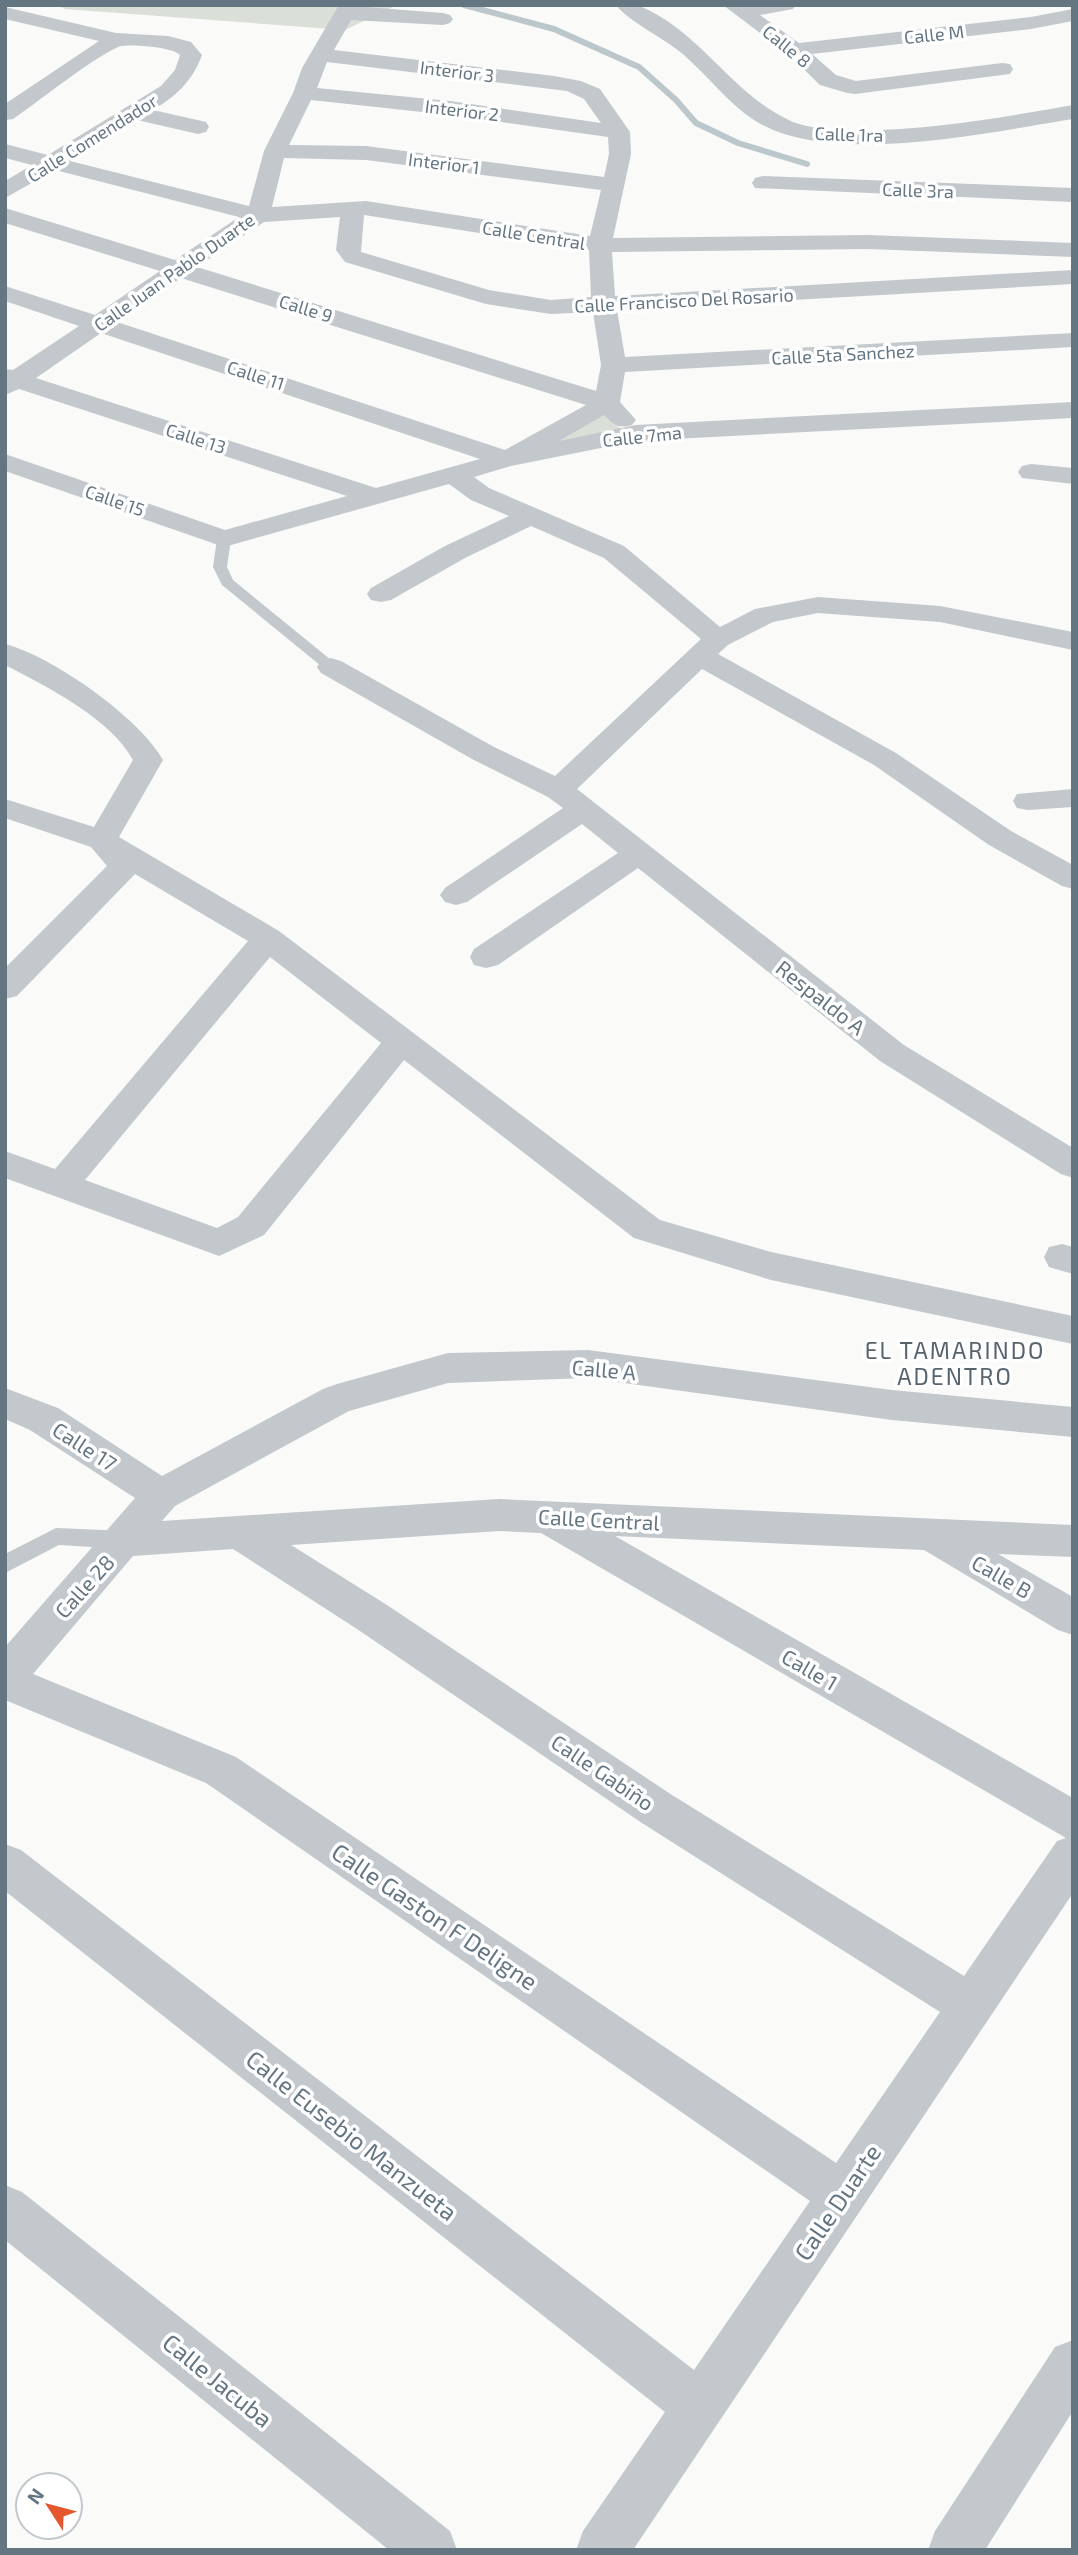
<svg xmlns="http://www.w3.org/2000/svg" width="1078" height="2555" viewBox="0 0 1078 2555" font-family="'Exo 2',sans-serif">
<rect width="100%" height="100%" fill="#fafaf8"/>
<path fill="#dadfd7" d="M 56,5 L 397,5 L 345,30 L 65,9 Z
M 603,412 L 622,430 L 548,447 Z"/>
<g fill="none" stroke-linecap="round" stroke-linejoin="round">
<path stroke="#bbc7cb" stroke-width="6" d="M 464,5 L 554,29 L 639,67 L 676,100 L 696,123 L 738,143 L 807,164"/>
<path fill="#c3c8cc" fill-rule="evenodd" d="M 224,535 L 231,539 L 227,567 L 233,580 L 336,664 L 339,667 L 336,670 L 326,670 L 222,585 L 213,567 L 217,539 Z
M 56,1528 L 126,1531 L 133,1534 L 137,1540 L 133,1546 L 126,1549 L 59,1545 L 5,1573 L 5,1554 Z"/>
<path fill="#c3c8cc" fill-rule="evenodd" d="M 339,5 L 443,13 L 450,15 L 453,19 L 450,23 L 443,25 L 351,20 L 334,50 L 554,76 L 581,81 L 600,89 L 630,132 L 631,154 L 613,238 L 868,235 L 1073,243 L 1073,257 L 868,249 L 612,252 L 615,296 L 1073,270 L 1073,284 L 617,310 L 625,357 L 1073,333 L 1073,347 L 625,372 L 620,402 L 636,420 L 632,425 C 618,429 614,425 604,415 L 559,441 L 636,425 L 1073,402 L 1073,418 L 636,441 L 511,466 L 474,477 L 489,488 L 624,546 L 720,627 L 755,609 L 818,597 L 940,606 L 1073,632 L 1073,650 L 940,622 L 818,613 L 773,622 L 728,645 L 718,654 L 896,753 L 1011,831 L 1073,865 L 1073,889 L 1062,886 L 989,845 L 874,765 L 702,669 L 577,789 L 904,1045 L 1073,1148 L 1073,1178 L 1061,1174 L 880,1061 L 638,868 L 498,965 L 486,968 L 474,965 L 470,957 L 474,949 L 618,853 L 582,824 L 467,902 L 456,905 L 445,902 L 440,895 L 445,888 L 563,808 L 548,797 L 472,759 L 321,673 L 317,667 L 321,661 L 331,658 L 341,661 L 494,747 L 555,776 L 701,639 L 604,558 L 531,526 L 465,558 L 391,600 L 381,602 L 371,600 L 367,594 L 371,588 L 445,546 L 509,516 L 471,500 L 449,484 L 224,547 L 5,471 L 5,454 L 225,530 L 347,496 L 19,389 L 5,395 L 5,369 L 13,370 L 79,326 L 5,301 L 5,286 L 95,315 L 160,271 L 5,223 L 5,208 L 175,260 L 239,217 L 55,170 L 5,198 L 5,181 L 32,165 L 5,158 L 5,144 L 48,155 L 161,86 L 175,70 L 180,55 C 174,47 127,43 118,47 C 84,64 45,97 13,119 L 5,120 L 5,104 L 99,41 L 5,19 L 5,7 L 116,33 L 168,36 L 191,42 L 202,55 C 192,82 176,96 153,110 L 206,122 L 209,127 L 206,132 L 198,134 L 137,120 L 70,161 L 249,206 L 264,151 L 293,93 L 302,68 ZM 327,62 L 567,91 L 584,99 L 601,123 L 450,101 L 317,88 ZM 311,100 L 450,115 L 608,137 L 609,154 L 604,177 L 366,146 L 289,145 ZM 284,158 L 366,160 L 601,190 L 590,236 L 366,201 L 272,207 ZM 364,215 L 589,250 L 591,297 L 551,300 L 489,290 L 361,252 ZM 340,217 L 336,250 L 345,262 L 486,304 L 551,314 L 593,312 L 601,365 L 596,391 L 197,267 L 264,222 ZM 181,278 L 586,405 L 505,450 L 117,322 ZM 101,333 L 480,459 L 376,488 L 36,378 Z
M 616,5 C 624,5 635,3 642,7 C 702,33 734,97 793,122 C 809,128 829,129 846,130 C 922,132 998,118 1073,105 L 1073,119 C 989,132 829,168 754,120 C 728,103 708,76 684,55 C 667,40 628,21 616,5 Z
M 723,5 L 796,5 L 793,9 L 760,15 L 799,43 L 1031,17 L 1073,9 L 1073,21 L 1031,29 L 812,54 L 836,75 L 856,81 L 1002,63 L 1010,64 L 1013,69 L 1010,74 L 1002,75 L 855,94 L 847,93 L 820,85 L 788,54 Z
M 763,176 L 1073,188 L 1073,202 L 755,188 L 752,183 L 755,178 Z
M 1031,464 L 1073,468 L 1073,484 L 1022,478 L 1018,472 L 1022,466 Z
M 5,644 C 52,656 140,718 163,760 L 119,837 L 279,931 L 660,1220 L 771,1252 L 1073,1316 L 1073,1344 L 771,1280 L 634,1238 L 404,1060 L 264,1235 L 219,1256 L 5,1178 L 5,1151 L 55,1169 L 248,941 L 135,874 L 17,996 L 5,999 L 5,968 L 107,866 L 91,847 L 5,818 L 5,799 L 94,827 L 133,760 C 111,719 46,686 5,665 ZM 270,957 L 381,1043 L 238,1217 L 217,1228 L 85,1180 Z
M 1073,789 L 1073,807 L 1028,810 L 1017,808 L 1013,801 L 1017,794 Z
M 1062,1244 L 1073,1247 L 1073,1274 L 1049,1267 L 1044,1257 L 1049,1247 Z
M 588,1350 L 892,1390 L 1073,1407 L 1073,1437 L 892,1420 L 588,1378 L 448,1383 L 349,1411 L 175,1506 L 162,1521 L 499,1499 L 1073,1525 L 1073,1557 L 998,1554 L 1073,1597 L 1073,1635 L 1058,1630 L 924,1550 L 615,1536 L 1073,1798 L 1073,1893 L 633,2550 L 576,2550 L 583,2531 L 665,2412 L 5,1891 L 5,1844 L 21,1850 L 694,2370 L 810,2201 L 206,1783 L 5,1700 L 5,1647 L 135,1498 L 30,1430 L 5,1419 L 5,1388 L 58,1408 L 162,1476 L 323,1389 L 337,1384 L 448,1353 ZM 499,1531 L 541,1533 L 1066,1838 L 1057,1841 L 964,1976 L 672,1795 L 387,1605 L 291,1545 ZM 233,1549 L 357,1629 L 642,1823 L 940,2012 L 836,2163 L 236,1757 L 33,1674 L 133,1556 Z
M 5,2185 L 22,2192 L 450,2531 L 457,2550 L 389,2550 L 5,2240 Z
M 1073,2340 L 1073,2411 L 985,2550 L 928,2550 L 935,2531 L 1055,2347 Z"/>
</g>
<g text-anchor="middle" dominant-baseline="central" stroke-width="7" stroke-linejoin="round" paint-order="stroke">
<g font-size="18" fill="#657683" stroke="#fff">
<text transform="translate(934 34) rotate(-6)">Calle M</text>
<text transform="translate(787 46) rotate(39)">Calle 8</text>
<text transform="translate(457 71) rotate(7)">Interior 3</text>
<text transform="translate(462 110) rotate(7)">Interior 2</text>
<text transform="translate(849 134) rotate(2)">Calle 1ra</text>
<text transform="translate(92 138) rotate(-32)">Calle Comendador</text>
<text transform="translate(444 163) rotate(7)">Interior 1</text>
<text transform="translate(918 190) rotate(2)">Calle 3ra</text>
<text transform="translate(534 235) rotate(9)">Calle Central</text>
<text transform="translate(174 272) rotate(-35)">Calle Juan Pablo Duarte</text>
<text transform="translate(684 300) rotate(-3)">Calle Francisco Del Rosario</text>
<text transform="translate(306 308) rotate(17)">Calle 9</text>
<text transform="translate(843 354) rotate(-3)">Calle 5ta Sanchez</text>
<text transform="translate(256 375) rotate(18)">Calle 11</text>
<text transform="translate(642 436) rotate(-6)">Calle 7ma</text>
<text transform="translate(196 438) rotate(18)">Calle 13</text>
<text transform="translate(115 500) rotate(19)">Calle 15</text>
</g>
<g font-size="21" fill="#657683" stroke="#fff">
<text transform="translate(821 997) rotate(38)">Respaldo A</text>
<text transform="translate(604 1369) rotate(5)">Calle A</text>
<text transform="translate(85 1446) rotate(33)">Calle 17</text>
<text transform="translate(599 1519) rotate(3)">Calle Central</text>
<text transform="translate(1002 1576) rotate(30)">Calle B</text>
<text transform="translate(84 1586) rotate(-48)">Calle 28</text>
<text transform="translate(810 1669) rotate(30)">Calle 1</text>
<text transform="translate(603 1772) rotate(34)">Calle Gabiño</text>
</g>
<g font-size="23" letter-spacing="2" fill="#57646e" stroke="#fff">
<text x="955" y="1350">EL TAMARINDO<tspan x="955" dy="26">ADENTRO</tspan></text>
</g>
<g font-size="24" fill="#657683" stroke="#fff">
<text transform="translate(435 1916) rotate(34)">Calle Gaston F Deligne</text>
<text transform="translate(352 2135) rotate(38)">Calle Eusebio Manzueta</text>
<text transform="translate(837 2202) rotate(-56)">Calle Duarte</text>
<text transform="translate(218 2380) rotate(39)">Calle Jacuba</text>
</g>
</g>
<rect width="1078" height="2555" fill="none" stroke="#657683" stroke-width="14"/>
<g transform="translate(49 2506) rotate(306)"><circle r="33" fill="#ffffff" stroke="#c1c8cd" stroke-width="2"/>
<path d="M0-5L12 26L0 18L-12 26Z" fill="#e4572e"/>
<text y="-10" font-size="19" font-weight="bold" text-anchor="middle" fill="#657683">N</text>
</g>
</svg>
